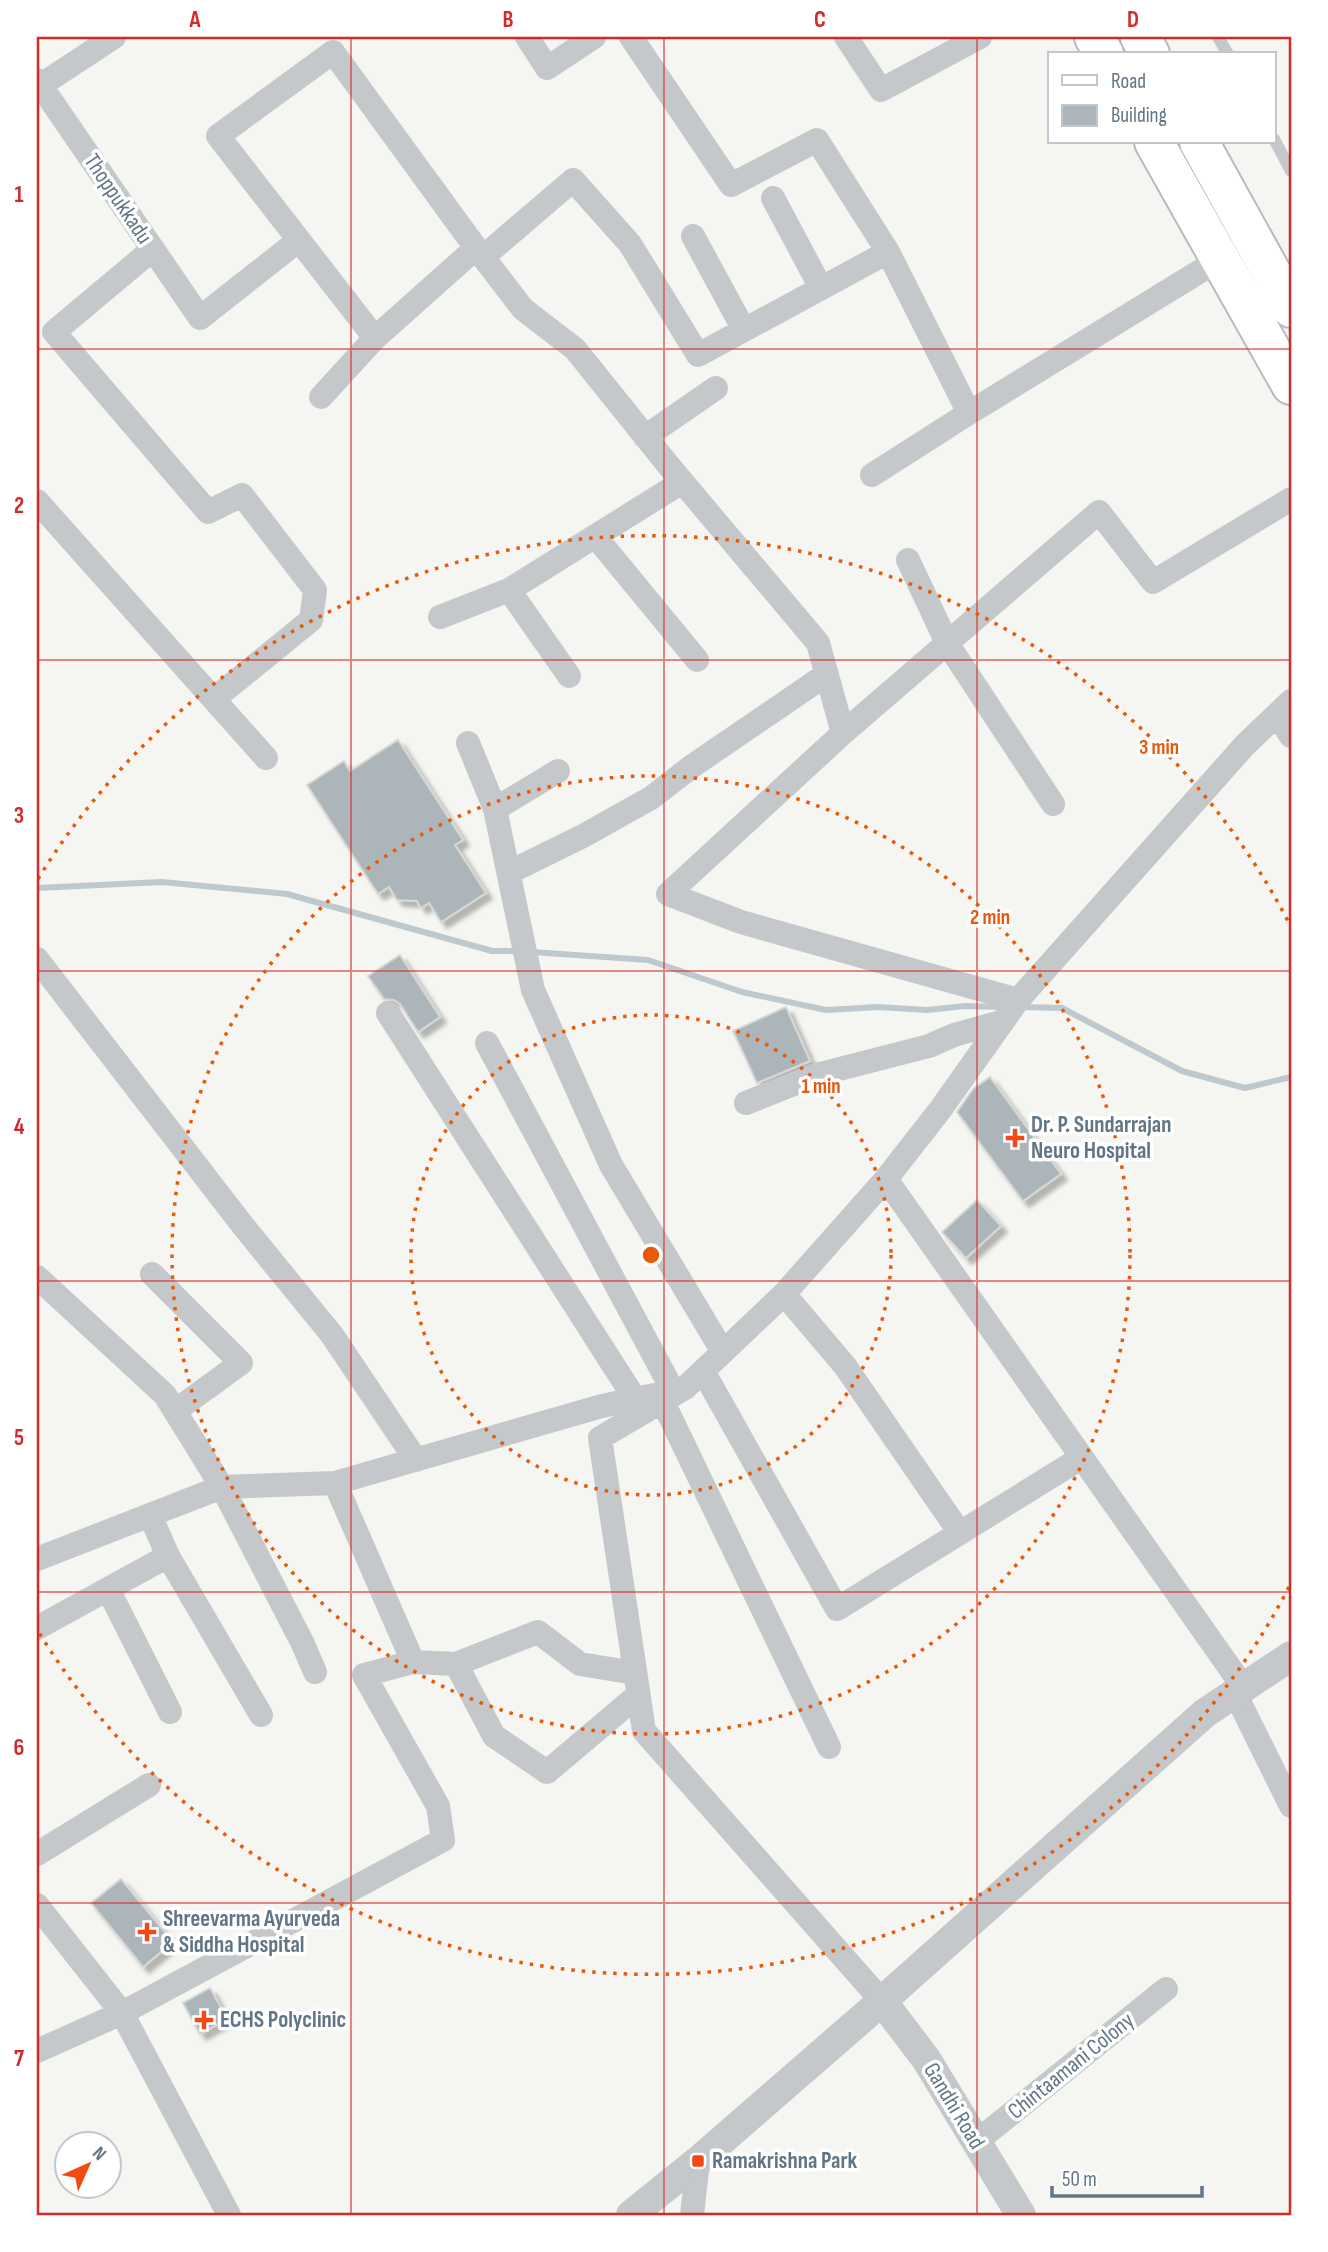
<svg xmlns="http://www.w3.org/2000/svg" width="1328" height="2252" viewBox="0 0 1328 2252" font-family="'Sofia Sans Condensed',sans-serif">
<defs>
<filter id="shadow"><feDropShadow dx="6" dy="6" stdDeviation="2" flood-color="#0004"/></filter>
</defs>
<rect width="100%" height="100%" fill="#f5f5f1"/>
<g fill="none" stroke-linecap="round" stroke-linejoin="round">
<path stroke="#bdc9cf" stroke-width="6" d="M 37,888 L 162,882 L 287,894 L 492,951 L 518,951
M 532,952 L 648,960 L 742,992 L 826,1010 L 878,1007 L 927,1010 L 965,1006 L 1004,1007
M 1022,1007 L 1062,1008 L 1182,1071 L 1245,1088 L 1291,1077"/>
</g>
<path fill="#acb5ba" stroke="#d6d6d4" stroke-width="2" filter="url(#shadow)" d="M 398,740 L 463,840 L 455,845 L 486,893 L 441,922 L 429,903 L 421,908 L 417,901 L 397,900 L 389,887 L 378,894 L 307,785 L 344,761 L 350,771 Z
M 400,955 L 440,1017 L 418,1032 L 400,1004 L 394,1000 L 384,999 L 368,976 Z
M 786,1007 L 810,1061 L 757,1083 L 733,1031 Z
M 990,1077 L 1061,1174 L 1023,1201 L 957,1112 L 973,1089 Z
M 977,1200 L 1001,1226 L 966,1258 L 942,1232 Z
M 121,1879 L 173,1942 L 143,1967 L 91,1903 Z
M 210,1988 L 227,2019 L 200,2034 L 183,2003 Z"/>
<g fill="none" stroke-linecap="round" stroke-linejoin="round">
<g stroke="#b7bbbf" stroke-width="42">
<path id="primary" d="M 1094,37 L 1104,54
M 1140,37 L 1150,54
M 1154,142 L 1291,385
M 1199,142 L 1291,308"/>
</g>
<path stroke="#c4c8cb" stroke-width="12" d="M 1218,37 L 1228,54
M 1274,139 L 1291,171"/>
<path stroke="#c4c8cb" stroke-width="24" d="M 527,37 L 547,68 L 594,37
M 631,37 L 731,185 L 817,140 L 888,252
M 846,37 L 881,90 L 980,37
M 37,80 L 200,318 L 299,240
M 41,85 L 114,37
M 773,198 L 821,288
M 693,236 L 744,330
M 153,249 L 54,332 L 208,512 L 242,495 L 315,590 L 311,620 L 214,699
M 483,257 L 573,180 L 630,244 L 698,355 L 888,252 L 969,413 L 1220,259
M 375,338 L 218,136 L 333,52 L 476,248 L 523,309 L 575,349 L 669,466 L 818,643 L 843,733 L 1099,512 L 1153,582 L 1291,499
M 321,397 L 375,338 L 476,248
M 645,437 L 716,388
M 872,475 L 969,413
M 37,501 L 266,758
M 595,536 L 697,660
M 908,560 L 947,643 L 1053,804
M 509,590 L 569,676
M 440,617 L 509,590 L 682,482
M 1277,715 L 1291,736
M 843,733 L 668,894 L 741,922 L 1018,1000
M 468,743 L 495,809 L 533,990 L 611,1165 L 723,1352
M 495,809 L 558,771
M 510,872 L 583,836 L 651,798 L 691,767 L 827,674
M 37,959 L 244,1227 L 332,1335 L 416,1460
M 388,1013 L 635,1399
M 487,1043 L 673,1391
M 746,1103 L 816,1075 L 929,1046 L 954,1035 L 1001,1022
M 886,1179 L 1244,1688
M 152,1274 L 241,1363 L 175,1411
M 37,1277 L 165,1395 L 222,1487 L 303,1644 L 315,1672
M 784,1294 L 845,1366 L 960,1533
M 703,1371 L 837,1609 L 1081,1458
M 663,1402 L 829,1747
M 335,1483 L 413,1662
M 168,1556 L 261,1715
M 37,1559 L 222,1487 L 335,1483 L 602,1406 L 664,1393
M 108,1589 L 170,1712
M 37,1628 L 168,1556 L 150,1515
M 456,1664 L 494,1736 L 547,1772 L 638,1695
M 1235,1693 L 1291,1806
M 37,1854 L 149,1785
M 37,1905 L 122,2013 L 443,1840 L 438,1806 L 364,1675 L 413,1662 L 456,1664 L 538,1632 L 580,1664 L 635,1673
M 882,2001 L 644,1731 L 600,1438 L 685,1388 L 784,1294 L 886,1179 L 940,1110 L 1018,1000 L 1245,745 L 1291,701
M 37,2051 L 122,2013 L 229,2215
M 976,2142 L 1166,1989
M 692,2215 L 698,2161"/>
<path stroke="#c4c8cb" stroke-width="30" d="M 882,2001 L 926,2059 L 1021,2215
M 631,2215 L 698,2161 L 882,2001 L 1205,1713 L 1291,1656"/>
<use href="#primary" stroke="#fff" stroke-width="38"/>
</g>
<path fill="none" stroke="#d62828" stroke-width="2" stroke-opacity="0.55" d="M 351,37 L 351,2215M 664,37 L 664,2215M 977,37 L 977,2215M 37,349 L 1291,349M 37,660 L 1291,660M 37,971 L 1291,971M 37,1281 L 1291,1281M 37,1592 L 1291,1592M 37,1903 L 1291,1903"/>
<g fill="none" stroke="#e8590c" stroke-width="3.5" stroke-dasharray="3.5 7">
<circle cx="651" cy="1255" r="240"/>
<circle cx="651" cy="1255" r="479"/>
<path d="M1289 1587A719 719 0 0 1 38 1631M38 879A719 719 0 0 1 1289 923"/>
</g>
<g fill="#f34a13" stroke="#fff" stroke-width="2.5">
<path d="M1011.5 1127.5h7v7h7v7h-7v7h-7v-7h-7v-7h7z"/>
<path d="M143.5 1921.5h7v7h7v7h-7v7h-7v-7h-7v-7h7z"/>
<path d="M200.5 2009.5h7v7h7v7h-7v7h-7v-7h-7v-7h7z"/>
<rect x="691" y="2154" width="14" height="14" rx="3.5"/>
</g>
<g text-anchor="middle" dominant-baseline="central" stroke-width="7" stroke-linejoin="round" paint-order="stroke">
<g font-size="23" fill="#617585" stroke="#fff">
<text transform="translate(118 199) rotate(56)">Thoppukkadu</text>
<text transform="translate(1071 2066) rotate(-39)">Chintaamani Colony</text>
<text transform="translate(954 2106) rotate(59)">Gandhi Road</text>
</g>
<g font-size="23" font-weight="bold" fill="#617585" stroke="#fff" text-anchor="start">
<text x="1031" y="1125">Dr. P. Sundarrajan<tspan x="1031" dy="26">Neuro Hospital</tspan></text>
<text x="163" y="1919">Shreevarma Ayurveda<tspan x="163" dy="26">&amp; Siddha Hospital</tspan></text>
<text x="220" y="2020">ECHS Polyclinic</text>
<text x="712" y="2161">Ramakrishna Park</text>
</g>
</g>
<circle cx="651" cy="1255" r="10" fill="#e8590c" stroke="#fff" stroke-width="3.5"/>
<g font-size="21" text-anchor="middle" font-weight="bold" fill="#e8590c" stroke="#fff" stroke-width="7" stroke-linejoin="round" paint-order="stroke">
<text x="1159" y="754">3 min</text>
<text x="990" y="924">2 min</text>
<text x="821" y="1093">1 min</text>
</g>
<rect width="1328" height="2252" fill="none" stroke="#ffffff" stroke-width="77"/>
<rect x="1048" y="52" width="228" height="91" fill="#ffffff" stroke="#c0c8ce" stroke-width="2"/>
<rect x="1062" y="75" width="35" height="10" fill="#ffffff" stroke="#c0c8ce" stroke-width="2"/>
<text x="1111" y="88" font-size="21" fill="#617585">Road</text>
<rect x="1062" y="105" width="35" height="21" fill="#acb5ba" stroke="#c0c8ce" stroke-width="2"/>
<text x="1111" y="122" font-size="21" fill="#617585">Building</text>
<g transform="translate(88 2165) rotate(45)"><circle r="33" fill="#ffffff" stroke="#c0c8ce" stroke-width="2"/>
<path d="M0-5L12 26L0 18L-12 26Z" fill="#f34a13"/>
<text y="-10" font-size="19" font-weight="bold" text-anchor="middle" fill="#617585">N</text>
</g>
<path d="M1052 2186v10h150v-10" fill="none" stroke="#617585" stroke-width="3.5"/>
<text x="1062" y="2186" font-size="21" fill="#617585" stroke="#ffffff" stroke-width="5" paint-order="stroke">50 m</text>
<rect x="38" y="38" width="1252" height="2176" fill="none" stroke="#d62828" stroke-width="2.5"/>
<g font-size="23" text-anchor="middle" font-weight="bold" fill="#d62828">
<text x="195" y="27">A</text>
<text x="508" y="27">B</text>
<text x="820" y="27">C</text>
<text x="1133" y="27">D</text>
<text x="19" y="202">1</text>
<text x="19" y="513">2</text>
<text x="19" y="823">3</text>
<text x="19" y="1134">4</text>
<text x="19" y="1445">5</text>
<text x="19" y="1755">6</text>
<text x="19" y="2066">7</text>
</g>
</svg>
